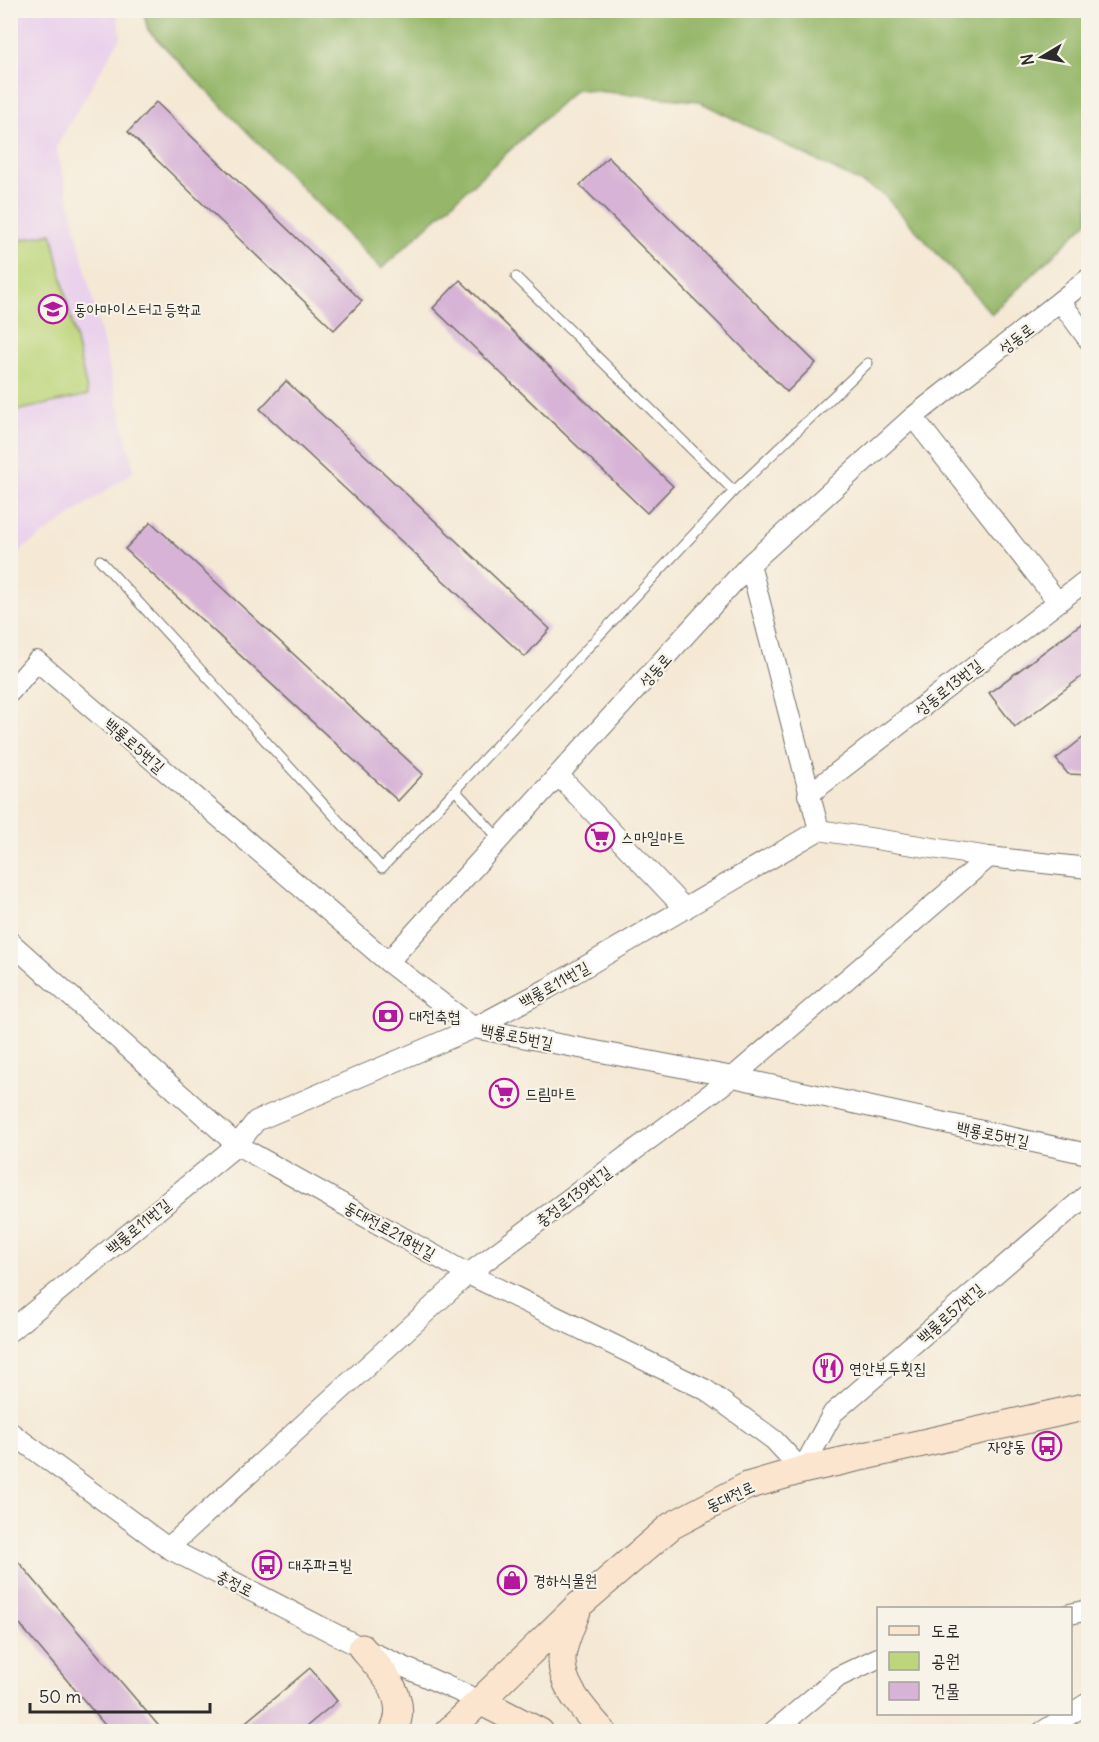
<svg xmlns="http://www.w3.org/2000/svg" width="1099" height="1742" viewBox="0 0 1099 1742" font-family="Delius,'Poor Story',sans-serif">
<rect width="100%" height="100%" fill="#f7f3e8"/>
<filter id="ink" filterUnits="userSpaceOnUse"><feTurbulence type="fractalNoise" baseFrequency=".0167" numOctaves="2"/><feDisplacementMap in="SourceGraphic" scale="12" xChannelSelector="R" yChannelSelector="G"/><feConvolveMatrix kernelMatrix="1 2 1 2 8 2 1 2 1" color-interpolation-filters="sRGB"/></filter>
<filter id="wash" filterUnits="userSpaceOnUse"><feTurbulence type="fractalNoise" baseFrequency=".008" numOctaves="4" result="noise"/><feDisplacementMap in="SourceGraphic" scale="24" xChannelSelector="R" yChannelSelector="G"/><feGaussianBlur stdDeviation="1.35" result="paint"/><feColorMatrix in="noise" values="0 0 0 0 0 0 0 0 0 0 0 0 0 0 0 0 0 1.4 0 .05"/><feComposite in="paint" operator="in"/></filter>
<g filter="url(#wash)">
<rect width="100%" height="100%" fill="#f5e9d6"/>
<path fill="#ead1ec" d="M 11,11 L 116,11 L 121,36 L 56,147 L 134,471 L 11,557 Z"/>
<path fill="#bed67b" stroke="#748053" stroke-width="1.5" d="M 52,233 L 88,395 L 11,412 L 11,242 Z"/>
<path fill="#96b76b" stroke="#60714b" stroke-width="1.5" d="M 143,11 L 1088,11 L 1088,221 L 992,314 L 882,193 L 698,101 L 576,89 L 381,269 L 148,30 Z"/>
<g id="blocks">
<path fill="#d7b4d7" d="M 156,102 L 362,301 L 334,330 L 128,132 Z
M 608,157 L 816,363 L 787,392 L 580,185 Z
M 460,280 L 673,486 L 647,513 L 433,308 Z
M 286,381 L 550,629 L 525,657 L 260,409 Z
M 151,522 L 423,774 L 398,801 L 125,549 Z
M 1089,618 L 1089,671 L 1015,727 L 989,693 Z
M 1089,733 L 1089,775 L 1068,774 L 1056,759 Z
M 10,1552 L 163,1731 L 110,1731 L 10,1613 Z
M 310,1668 L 337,1701 L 301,1731 L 235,1731 Z"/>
</g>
</g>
<g filter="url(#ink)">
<use href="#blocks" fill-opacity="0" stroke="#726e67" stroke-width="1.5"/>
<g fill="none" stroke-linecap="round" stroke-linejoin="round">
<g stroke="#726e67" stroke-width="11">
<path id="lane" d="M 516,277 L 734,491
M 100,560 L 382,868 L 455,790
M 500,840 L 455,790 L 734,491 L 868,363"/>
</g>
<g stroke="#726e67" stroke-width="22">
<path id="street" d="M 1061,302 L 1088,339
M 913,417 L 1058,602
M 750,564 L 819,830
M 10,692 L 37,661 L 388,962 L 474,1028 L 733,1077 L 1088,1154
M 559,776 L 685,909
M 808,795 L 1088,579
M 10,942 L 237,1145 L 468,1274 L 706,1390 L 774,1440 L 802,1470 L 833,1413 L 1088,1194
M 388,962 L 750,564 L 913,417 L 1088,279
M 10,1331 L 237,1145 L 256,1121 L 474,1028 L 547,989 L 819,830 L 989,857 L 1088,868
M 10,1432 L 168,1548 L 362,1648 L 480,1701
M 168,1548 L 468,1274 L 733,1077 L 989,857
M 1070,1614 L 1088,1610
M 773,1732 L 838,1677 L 878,1658
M 1042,1732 L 1088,1703"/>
</g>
<g stroke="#726e67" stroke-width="29">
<path id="secondary" d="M 577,1611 C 572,1624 566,1637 563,1651 C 556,1682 584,1710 603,1732
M 362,1648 C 382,1671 411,1699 393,1732
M 480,1701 L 540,1732
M 448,1732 L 579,1605 L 671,1526 L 747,1486 L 802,1470 L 1088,1406"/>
</g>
<use href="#lane" stroke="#fff" stroke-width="9"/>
<use href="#street" stroke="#fff" stroke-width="20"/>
<use href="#secondary" stroke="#fce5cf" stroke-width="27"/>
</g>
</g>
<defs>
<g id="school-ring" transform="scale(1.5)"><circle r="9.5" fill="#f7f3e8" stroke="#b5179e" stroke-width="1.5"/><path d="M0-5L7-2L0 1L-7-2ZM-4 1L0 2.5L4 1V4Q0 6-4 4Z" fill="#b5179e"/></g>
<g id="supermarket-ring" transform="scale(1.5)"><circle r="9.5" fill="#f7f3e8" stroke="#b5179e" stroke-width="1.5"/><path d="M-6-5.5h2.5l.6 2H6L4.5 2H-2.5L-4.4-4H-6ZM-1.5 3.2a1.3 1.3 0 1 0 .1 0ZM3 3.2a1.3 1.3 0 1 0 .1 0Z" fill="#b5179e"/></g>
<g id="bank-ring" transform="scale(1.5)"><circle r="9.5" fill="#f7f3e8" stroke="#b5179e" stroke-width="1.5"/><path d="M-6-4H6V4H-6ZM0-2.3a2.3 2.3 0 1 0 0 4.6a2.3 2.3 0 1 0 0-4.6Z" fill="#b5179e"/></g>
<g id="restaurant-ring" transform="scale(1.5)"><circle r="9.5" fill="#f7f3e8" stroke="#b5179e" stroke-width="1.5"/><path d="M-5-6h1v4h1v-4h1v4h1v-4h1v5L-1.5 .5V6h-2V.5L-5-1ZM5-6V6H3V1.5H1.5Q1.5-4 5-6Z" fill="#b5179e"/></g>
<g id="bus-ring" transform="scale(1.5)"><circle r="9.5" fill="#f7f3e8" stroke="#b5179e" stroke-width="1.5"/><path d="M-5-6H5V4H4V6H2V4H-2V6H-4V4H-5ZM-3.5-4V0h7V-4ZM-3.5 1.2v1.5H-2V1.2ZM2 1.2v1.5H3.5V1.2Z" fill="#b5179e"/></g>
<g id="shop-ring" transform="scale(1.5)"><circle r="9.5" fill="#f7f3e8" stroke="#b5179e" stroke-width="1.5"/><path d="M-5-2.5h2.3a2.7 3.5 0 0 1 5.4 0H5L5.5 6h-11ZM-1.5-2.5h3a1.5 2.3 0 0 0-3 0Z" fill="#b5179e"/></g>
</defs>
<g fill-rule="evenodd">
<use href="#school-ring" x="53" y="309"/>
<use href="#supermarket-ring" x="600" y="837"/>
<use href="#bank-ring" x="388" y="1016"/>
<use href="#supermarket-ring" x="504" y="1093"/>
<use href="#restaurant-ring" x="828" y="1368"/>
<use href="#bus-ring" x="1047" y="1446"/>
<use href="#bus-ring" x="267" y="1565"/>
<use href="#shop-ring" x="512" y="1580"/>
</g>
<g text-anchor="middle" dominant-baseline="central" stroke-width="4.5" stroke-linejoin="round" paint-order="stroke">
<g font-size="16" fill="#2b2b2b" stroke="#f7f3e8" text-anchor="start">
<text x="74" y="309">동아마이스터고등학교</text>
<text x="621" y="837">스마일마트</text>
<text x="409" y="1016">대전축협</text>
<text x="525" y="1093">드림마트</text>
<text x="849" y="1368">연안부두횟집</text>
<text x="1026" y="1446" text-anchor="end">자양동</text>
<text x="288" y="1565">대주파크빌</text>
<text x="533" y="1580">경하식물원</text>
</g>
<g font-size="16" fill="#2b2b2b" stroke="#f7f3e8">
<text transform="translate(1016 338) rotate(-37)">성동로</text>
<text transform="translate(655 670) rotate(-48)">성동로</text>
<text transform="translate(948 687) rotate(-38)">성동로13번길</text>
<text transform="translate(135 745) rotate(41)">백룡로5번길</text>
<text transform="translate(554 984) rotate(-29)">백룡로11번길</text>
<text transform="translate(517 1036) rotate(11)">백룡로5번길</text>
<text transform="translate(993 1134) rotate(12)">백룡로5번길</text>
<text transform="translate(573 1196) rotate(-37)">충정로139번길</text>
<text transform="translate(138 1226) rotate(-39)">백룡로11번길</text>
<text transform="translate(390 1230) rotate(29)">동대전로218번길</text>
<text transform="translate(950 1313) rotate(-41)">백룡로57번길</text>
<text transform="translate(730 1496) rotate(-25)">동대전로</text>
<text transform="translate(235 1583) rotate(27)">충정로</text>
</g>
</g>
<rect width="1099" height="1742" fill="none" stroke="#f7f3e8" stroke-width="36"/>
<rect x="877" y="1607" width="195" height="108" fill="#f7f3e8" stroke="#a5a39c" stroke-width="1.5"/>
<rect x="889" y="1626" width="30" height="9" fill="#fce5cf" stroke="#a5a39c" stroke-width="1.5"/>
<text x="931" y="1637" font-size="18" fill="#2b2b2b">도로</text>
<rect x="889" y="1652" width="30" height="18" fill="#bed67b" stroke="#a5a39c" stroke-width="1.5"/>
<text x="931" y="1667" font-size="18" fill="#2b2b2b">공원</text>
<rect x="889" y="1682" width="30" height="18" fill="#d7b4d7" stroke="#a5a39c" stroke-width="1.5"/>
<text x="931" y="1697" font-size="18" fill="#2b2b2b">건물</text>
<g transform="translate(1042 57) rotate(260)" stroke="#f7f3e8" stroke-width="4.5" paint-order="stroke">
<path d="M0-4.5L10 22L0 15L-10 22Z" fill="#2b2b2b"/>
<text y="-9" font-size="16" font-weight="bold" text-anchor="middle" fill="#2b2b2b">N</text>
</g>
<path d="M30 1703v9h180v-9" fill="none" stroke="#2b2b2b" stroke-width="3"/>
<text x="39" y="1703" font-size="18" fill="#2b2b2b" stroke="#f7f3e8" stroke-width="4.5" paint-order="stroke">50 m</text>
</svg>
